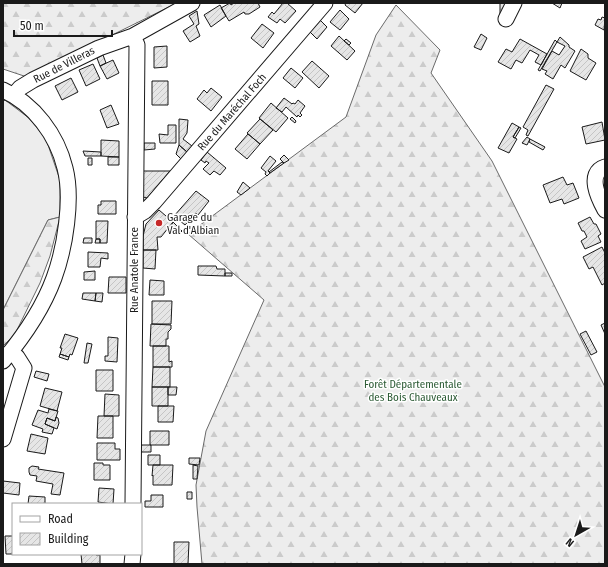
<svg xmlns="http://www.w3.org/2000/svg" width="608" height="567" viewBox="0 0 608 567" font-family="'Fira Sans Condensed',sans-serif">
<defs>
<pattern id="forest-firs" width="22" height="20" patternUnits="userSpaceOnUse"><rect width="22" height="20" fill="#ededed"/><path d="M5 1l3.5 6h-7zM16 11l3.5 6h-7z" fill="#cbcbcb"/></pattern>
<pattern id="building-hatch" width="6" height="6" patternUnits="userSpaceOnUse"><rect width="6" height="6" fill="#e6e6e6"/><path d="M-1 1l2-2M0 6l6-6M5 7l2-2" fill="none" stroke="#c5c5c5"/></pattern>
</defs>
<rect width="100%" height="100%" fill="#fff"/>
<path fill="#ededed" stroke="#6a6a6a" d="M 5,100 L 29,118 L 46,139 L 60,180 L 60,217 L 48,220 L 3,310 L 3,102 Z"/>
<path fill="url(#forest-firs)" stroke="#6a6a6a" d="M 3,3 L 177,3 L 27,77 L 3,69 Z
M 396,5 L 440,50 L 431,73 L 492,161 L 605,387 L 605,564 L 202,564 L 197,507 L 196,485 L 206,431 L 264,300 L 188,234 L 346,117 L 376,35 Z
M 60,217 L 50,256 L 40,283 L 15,334 L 3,346 L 3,310 L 48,220 Z"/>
<path fill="url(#building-hatch)" stroke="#1a1a1a" d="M 230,3 L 231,5 L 234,3 L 258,3 L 260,7 L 249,14 L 245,14 L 244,12 L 229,21 L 221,8 Z
M 283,3 L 287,3 L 296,11 L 285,23 L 280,19 L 277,23 L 268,17 L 272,12 L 274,14 Z
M 346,3 L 363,3 L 355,13 L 345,5 Z
M 500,3 L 510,3 L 500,15 Z
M 552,3 L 562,3 L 560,8 Z
M 220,5 L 226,16 L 211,27 L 204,15 Z
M 340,10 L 349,19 L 340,30 L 330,22 Z
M 197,11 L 199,24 L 196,26 L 200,36 L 190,42 L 183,31 L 194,24 L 189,16 Z
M 602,17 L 605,18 L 604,30 L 595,25 L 598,19 L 601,20 Z
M 320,20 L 327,27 L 317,39 L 310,32 Z
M 262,24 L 274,33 L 263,48 L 251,38 Z
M 481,34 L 487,38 L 481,50 L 474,47 Z
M 339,36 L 355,51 L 347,60 L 331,46 Z
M 560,37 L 569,45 L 569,47 L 575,51 L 565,68 L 561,65 L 553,79 L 545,74 L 547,71 L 542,69 L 552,51 L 559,55 L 565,46 L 557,42 Z
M 346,39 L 351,43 L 349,45 L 344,41 Z
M 520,39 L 547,54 L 541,65 L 535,62 L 539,55 L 530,50 L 522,63 L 516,60 L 511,69 L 498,62 L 506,49 L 512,52 Z
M 555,40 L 557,42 L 540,71 L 538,70 Z
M 167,46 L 167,67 L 154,68 L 154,47 Z
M 581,49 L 588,54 L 588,58 L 596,63 L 586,80 L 570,71 Z
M 103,55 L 106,63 L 100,66 L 97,58 Z
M 113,60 L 119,73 L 107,79 L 100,66 Z
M 312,61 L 329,76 L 319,88 L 302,72 Z
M 93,64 L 100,79 L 86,86 L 79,70 Z
M 291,68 L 303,78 L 295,88 L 283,78 Z
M 71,78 L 78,92 L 62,100 L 55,86 Z
M 152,81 L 168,81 L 168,105 L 152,105 Z
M 546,85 L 554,89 L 528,136 L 526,135 L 528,130 L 523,127 Z
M 211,88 L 222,97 L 211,111 L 197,99 L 204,90 L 207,93 Z
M 284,98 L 292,104 L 293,103 L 295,104 L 298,100 L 305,106 L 300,113 L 302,115 L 300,117 L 298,115 L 297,117 L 286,107 L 282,112 L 276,108 Z
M 271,103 L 288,118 L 276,132 L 259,118 Z
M 111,105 L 119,124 L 107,128 L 100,110 Z
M 292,117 L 296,121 L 295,123 L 290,119 Z
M 179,119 L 188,120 L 187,133 L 183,139 L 192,146 L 187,152 L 179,145 Z
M 260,119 L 273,130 L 260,144 L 247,133 Z
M 602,122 L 605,140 L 586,144 L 582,127 Z
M 512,123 L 519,127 L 513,137 L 517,139 L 509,153 L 498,148 Z
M 168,125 L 176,125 L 176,143 L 160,143 L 159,134 L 168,135 Z
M 519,127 L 521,128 L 515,138 L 513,137 Z
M 248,134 L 260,144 L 247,159 L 235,149 Z
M 527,137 L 530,139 L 527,145 L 522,143 Z
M 530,139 L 545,147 L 543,150 L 529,142 Z
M 101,140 L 119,141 L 119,157 L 101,156 Z
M 144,143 L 155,143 L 155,149 L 144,150 Z
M 179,145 L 187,152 L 181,159 L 176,154 Z
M 83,151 L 101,152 L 101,156 L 85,156 Z
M 207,152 L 226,168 L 220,175 L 214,171 L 210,175 L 203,169 L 209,163 L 206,161 L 205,163 L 201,160 Z
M 284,155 L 289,160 L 284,163 L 280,159 Z
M 270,156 L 276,161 L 268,171 L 270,173 L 267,176 L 265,174 L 266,172 L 261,168 Z
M 108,157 L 119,157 L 119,165 L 108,165 Z
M 88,158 L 92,158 L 92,165 L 88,165 Z
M 282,162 L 284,163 L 270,173 L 269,172 Z
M 143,171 L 170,171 L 147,198 L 143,197 Z
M 563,177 L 567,185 L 573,183 L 579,198 L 564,204 L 562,199 L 550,203 L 543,185 Z
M 243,182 L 250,188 L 241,195 L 237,192 Z
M 196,191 L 209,201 L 198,215 L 196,213 L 185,225 L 174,216 Z
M 101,201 L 116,201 L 116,214 L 98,214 L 98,205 L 101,205 Z
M 159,210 L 173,222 L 161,237 L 157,237 L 158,250 L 143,250 L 143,236 L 146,224 Z
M 590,217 L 594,224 L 596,224 L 601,234 L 598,236 L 601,242 L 585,249 L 581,241 L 587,237 L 584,231 L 582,231 L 578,223 Z
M 96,221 L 108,221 L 107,243 L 100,243 L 100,239 L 96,239 Z
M 173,222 L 182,231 L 180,233 L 171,226 Z
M 84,238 L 92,238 L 92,243 L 83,243 Z
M 96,239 L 100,239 L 100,243 L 95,243 Z
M 602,247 L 605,253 L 605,283 L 602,285 L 593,267 L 589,269 L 583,257 Z
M 143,250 L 156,250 L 155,269 L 143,268 Z
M 88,252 L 108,253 L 108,259 L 101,258 L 100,267 L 88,267 Z
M 198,266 L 216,266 L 217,269 L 225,269 L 225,276 L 198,275 Z
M 95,271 L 95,280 L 84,280 L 84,272 Z
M 225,273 L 232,273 L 232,276 L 225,276 Z
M 109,277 L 126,277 L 126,293 L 108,293 Z
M 150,280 L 164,281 L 164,295 L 149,295 Z
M 83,293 L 96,293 L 95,301 L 82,299 Z
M 96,293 L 103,293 L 102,302 L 95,301 Z
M 152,301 L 172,301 L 171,324 L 152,324 Z
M 605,323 L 605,334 L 601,325 Z
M 151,324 L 171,325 L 171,329 L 168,332 L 168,339 L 166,339 L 166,346 L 150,346 Z
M 586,331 L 597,352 L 591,355 L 580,334 Z
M 65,334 L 78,338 L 72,355 L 70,354 L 69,357 L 60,354 L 62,348 L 60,348 Z
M 108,337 L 118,338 L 117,362 L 105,361 L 105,356 L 108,356 Z
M 87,343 L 92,344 L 88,363 L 84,363 Z
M 153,346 L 169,346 L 169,362 L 172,361 L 172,367 L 153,367 Z
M 60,354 L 69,357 L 68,360 L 59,357 Z
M 153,367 L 170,367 L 170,387 L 152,387 Z
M 96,370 L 113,370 L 113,391 L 96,391 Z
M 36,371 L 49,374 L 47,381 L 34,377 Z
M 152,387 L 168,387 L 168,406 L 152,406 Z
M 168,387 L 177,387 L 176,395 L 168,395 Z
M 45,388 L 62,392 L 57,411 L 40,406 Z
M 105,394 L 119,395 L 119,416 L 104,416 Z
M 158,406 L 174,406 L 173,422 L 158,422 Z
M 49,409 L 58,411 L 55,421 L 47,418 L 45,424 L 54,428 L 52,434 L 42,432 L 43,429 L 32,425 L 38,410 L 48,413 Z
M 98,416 L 113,416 L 113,438 L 97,438 Z
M 56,417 L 58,418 L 59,423 L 57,429 L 45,424 L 47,418 L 55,421 Z
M 150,431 L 169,431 L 169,445 L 150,445 Z
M 31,434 L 48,438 L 45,454 L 27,451 Z
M 97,443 L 115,443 L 115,449 L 120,449 L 120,460 L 97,460 Z
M 140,445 L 151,445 L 151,452 L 140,452 Z
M 148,455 L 160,455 L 160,465 L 148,465 Z
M 189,458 L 200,458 L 199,465 L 189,464 Z
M 94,463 L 103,463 L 103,465 L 110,465 L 110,480 L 94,480 Z
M 153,465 L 173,465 L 172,485 L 153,485 L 153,475 L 152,476 Z
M 193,465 L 198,466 L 197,479 L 193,479 Z
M 32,466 L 39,467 L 38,469 L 64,473 L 60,495 L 51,494 L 53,484 L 36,481 L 37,476 L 30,475 L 29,472 L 29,468 Z
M 3,481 L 20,483 L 19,495 L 3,493 Z
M 99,488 L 114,489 L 113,504 L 98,502 Z
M 187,492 L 192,492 L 192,499 L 187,499 Z
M 151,495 L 163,495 L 163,507 L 145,507 L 145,501 L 151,501 Z
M 29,496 L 45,497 L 45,504 L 28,504 Z
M 5,536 L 13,536 L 13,554 L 15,554 L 6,554 Z
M 174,542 L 189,542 L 188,564 L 174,564 Z
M 81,554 L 96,554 L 96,555 L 100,555 L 100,564 L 82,564 Z"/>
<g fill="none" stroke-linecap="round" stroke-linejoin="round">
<g stroke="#1a1a1a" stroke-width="17">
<path id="minor" d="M 506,19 L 514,3
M 3,90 C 34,104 57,135 65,168 C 73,199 65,248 54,278 C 43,308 24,336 3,361
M 14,95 L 20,88 L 33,80 L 99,48 L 133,36 L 192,3
M 605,167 C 586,173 599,199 605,210
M 135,217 L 145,211 L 154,202 L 325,3
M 3,439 L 24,368 L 17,357 L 10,352
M 133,504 L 137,45 L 133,36
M 132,564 L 133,554"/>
</g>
<use href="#minor" stroke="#fff" stroke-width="15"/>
</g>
<circle fill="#c62828" stroke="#fff" stroke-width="1.5" cx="159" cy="223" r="4"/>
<g text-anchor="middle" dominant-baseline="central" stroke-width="3" stroke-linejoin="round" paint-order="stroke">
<g font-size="11" fill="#1a1a1a" stroke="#fff">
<text transform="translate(64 65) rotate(-27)">Rue de Villeras</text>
<text transform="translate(232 112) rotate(-49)">Rue du Maréchal Foch</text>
<text transform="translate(134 270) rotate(-90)">Rue Anatole France</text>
</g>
<g font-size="11" fill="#1a1a1a" stroke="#fff" text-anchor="start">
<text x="167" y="217">Garage du<tspan x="167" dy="13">Val d'Albian</tspan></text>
</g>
<g font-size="11" fill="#2b5a34" stroke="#fff">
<text x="413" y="384">Forêt Départementale<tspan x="413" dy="13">des Bois Chauveaux</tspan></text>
</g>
</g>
<rect width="608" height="567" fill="none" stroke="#1a1a1a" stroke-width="8"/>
<rect x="12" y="503" width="130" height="52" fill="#ffffff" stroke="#a3a3a3"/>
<rect x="20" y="516" width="20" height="6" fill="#ffffff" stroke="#a3a3a3"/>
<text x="48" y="523" font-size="12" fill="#1a1a1a">Road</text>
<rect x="20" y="533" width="20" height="12" fill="url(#building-hatch)" stroke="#a3a3a3"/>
<text x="48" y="543" font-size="12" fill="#1a1a1a">Building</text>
<g transform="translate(576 535) rotate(219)" stroke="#ffffff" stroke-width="3" paint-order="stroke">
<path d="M0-3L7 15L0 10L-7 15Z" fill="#1a1a1a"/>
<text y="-6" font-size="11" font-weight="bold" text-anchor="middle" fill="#1a1a1a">N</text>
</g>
<path d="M14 30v6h98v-6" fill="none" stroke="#1a1a1a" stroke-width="2"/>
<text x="20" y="30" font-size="12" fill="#1a1a1a" stroke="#ffffff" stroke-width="3" paint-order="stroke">50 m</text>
</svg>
